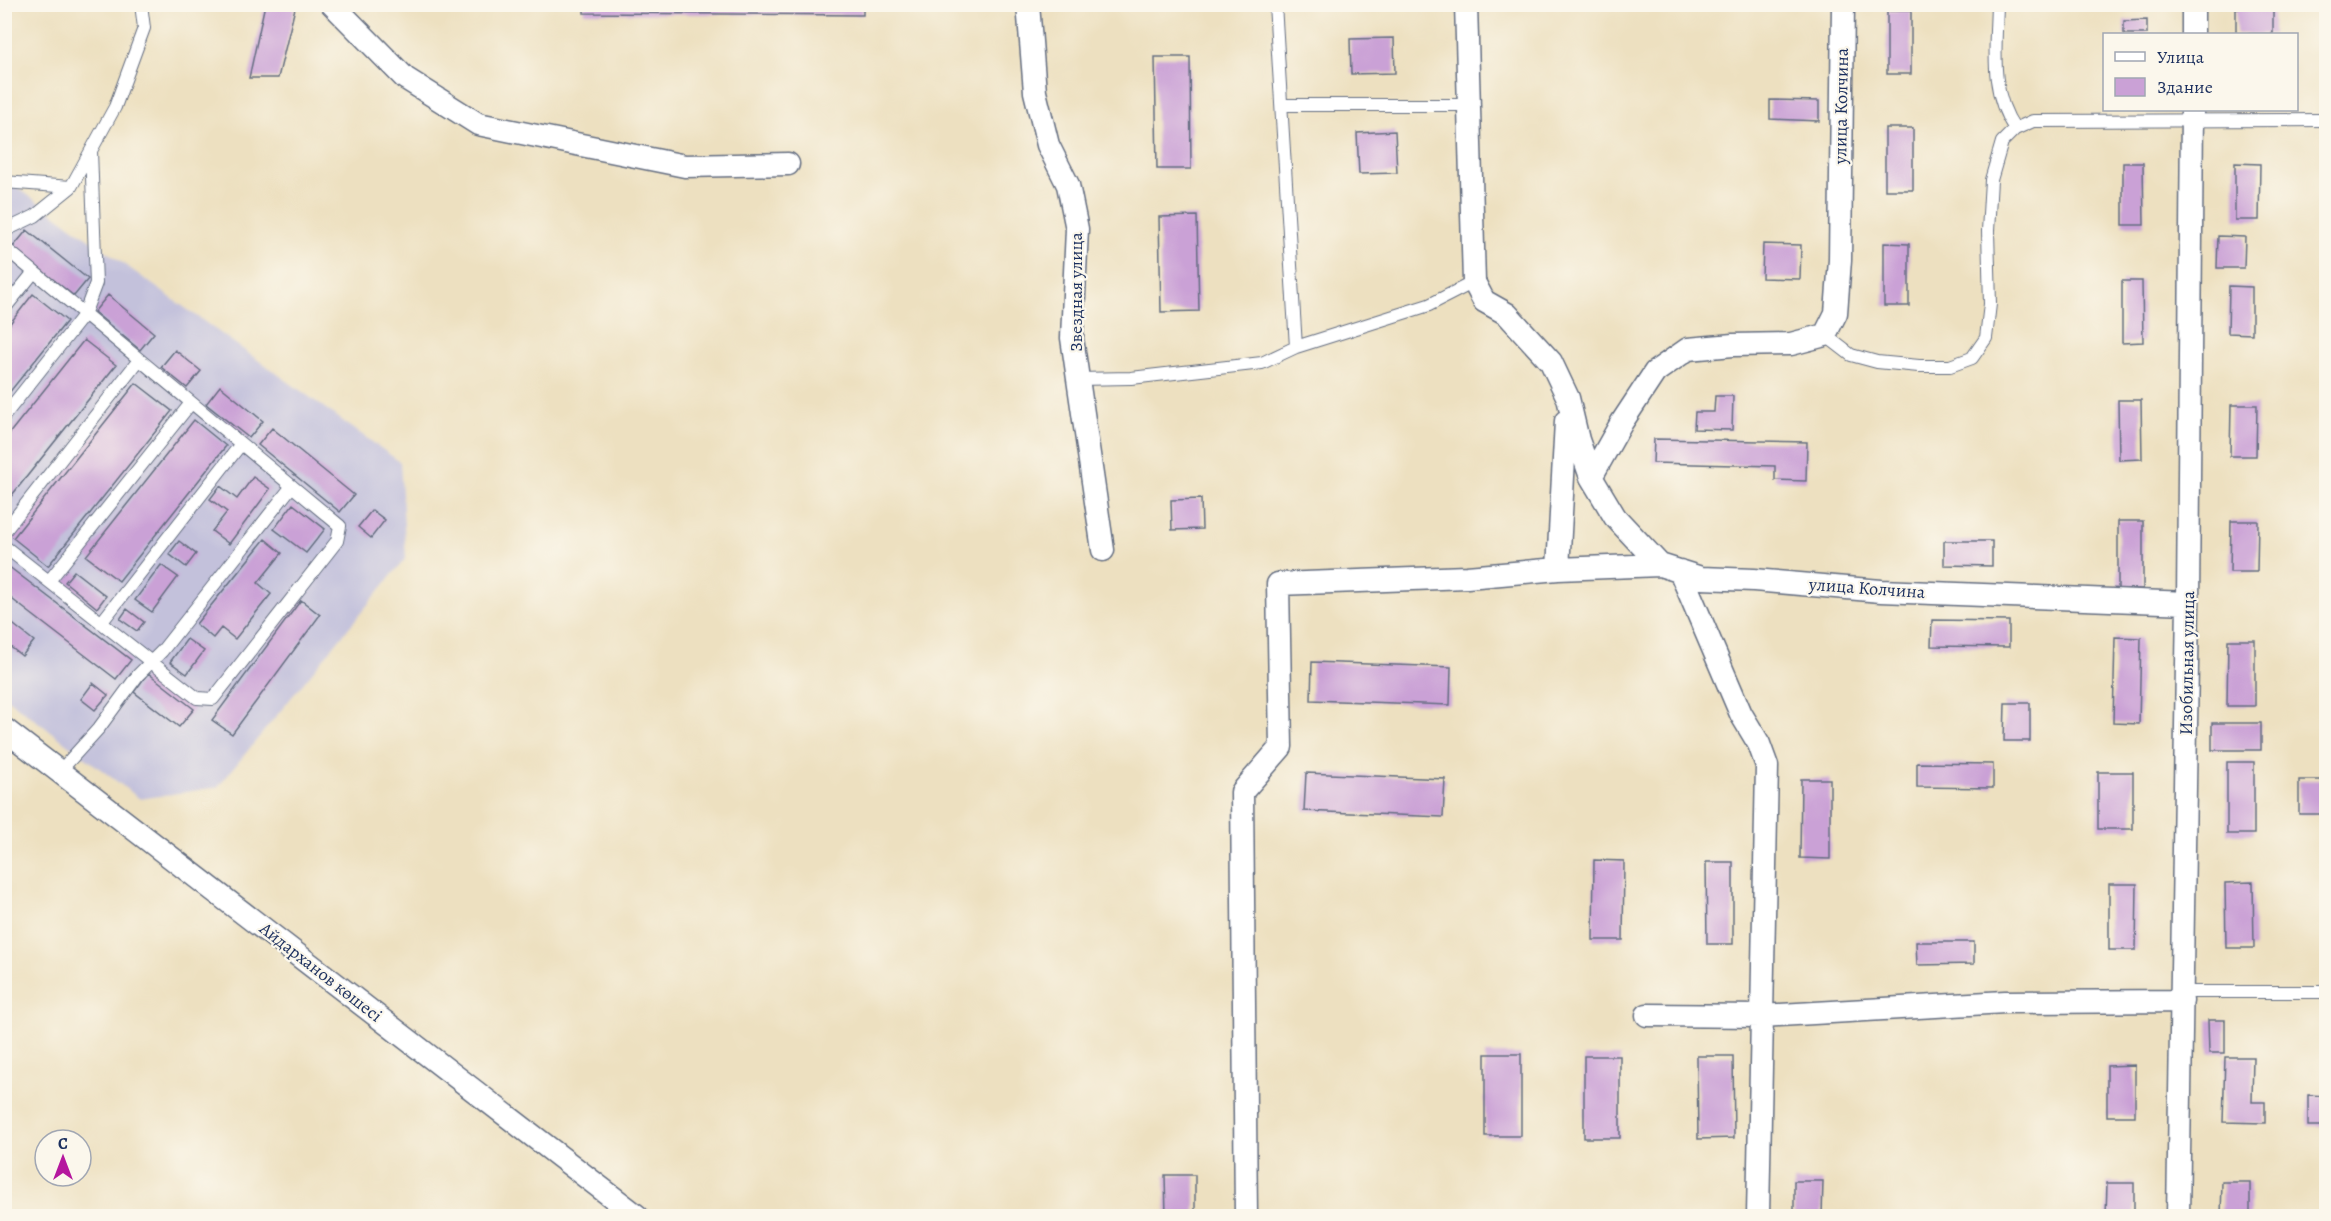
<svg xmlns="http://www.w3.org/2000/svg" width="2331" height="1221" viewBox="0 0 2331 1221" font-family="Alegreya,serif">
<rect width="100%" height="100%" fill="#fbf7ec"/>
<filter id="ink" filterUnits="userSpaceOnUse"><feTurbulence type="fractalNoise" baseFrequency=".0167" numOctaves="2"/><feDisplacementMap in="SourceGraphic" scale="12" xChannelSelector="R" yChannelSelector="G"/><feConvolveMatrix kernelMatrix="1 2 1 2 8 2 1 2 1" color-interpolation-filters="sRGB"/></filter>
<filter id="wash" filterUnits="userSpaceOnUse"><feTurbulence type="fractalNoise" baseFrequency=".008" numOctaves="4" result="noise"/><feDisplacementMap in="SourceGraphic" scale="24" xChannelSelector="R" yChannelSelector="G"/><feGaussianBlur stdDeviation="1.35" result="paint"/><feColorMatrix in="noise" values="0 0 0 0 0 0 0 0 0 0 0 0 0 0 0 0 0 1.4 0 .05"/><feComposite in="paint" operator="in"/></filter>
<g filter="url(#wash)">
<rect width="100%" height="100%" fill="#ede0c0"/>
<path fill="#c3c1db" d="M 4,178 L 400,462 L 406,558 L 218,787 L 140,799 L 5,697 Z"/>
<g id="blocks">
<path fill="#caa1d6" d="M 265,4 L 296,4 L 278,78 L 249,78 Z
M 584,4 L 863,4 L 863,15 L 584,13 Z
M 2236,8 L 2273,8 L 2273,34 L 2236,34 Z
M 1887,11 L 1911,11 L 1911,74 L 1887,74 Z
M 2147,20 L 2147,34 L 2124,34 L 2124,21 Z
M 1394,38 L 1395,73 L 1351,74 L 1350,39 Z
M 1155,57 L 1190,57 L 1191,169 L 1157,169 Z
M 1770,100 L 1819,101 L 1819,121 L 1770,119 Z
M 1885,128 L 1913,128 L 1913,190 L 1885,190 Z
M 1395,131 L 1397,173 L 1359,174 L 1357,133 Z
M 2123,163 L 2143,163 L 2144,225 L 2123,225 Z
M 2235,163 L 2260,164 L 2259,220 L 2235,220 Z
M 1197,216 L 1199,311 L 1161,312 L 1159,217 Z
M 27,230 L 88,279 L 74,296 L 13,247 Z
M 2218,236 L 2245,237 L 2244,268 L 2217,268 Z
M 1884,243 L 1909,244 L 1909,306 L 1884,306 Z
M 1763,244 L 1801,245 L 1800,279 L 1762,278 Z
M 2122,281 L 2142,281 L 2143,342 L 2122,343 Z
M 2229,286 L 2252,287 L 2252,334 L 2228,333 Z
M 33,294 L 67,321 L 4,399 L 4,331 Z
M 108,295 L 154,333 L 140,350 L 94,312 Z
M 84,340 L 116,365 L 4,505 L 4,440 Z
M 175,350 L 201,371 L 187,388 L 161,367 Z
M 136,383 L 172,411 L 48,566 L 13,538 Z
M 220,386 L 263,421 L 249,438 L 206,404 Z
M 1715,396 L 1733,396 L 1732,430 L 1694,429 L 1695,412 L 1714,412 Z
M 2118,400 L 2141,400 L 2142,459 L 2119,460 Z
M 2231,405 L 2257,405 L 2256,456 L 2230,456 Z
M 194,420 L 226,446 L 119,581 L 86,556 Z
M 272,428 L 354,495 L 340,512 L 258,445 Z
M 1654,439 L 1807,442 L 1806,481 L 1775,480 L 1775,466 L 1653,463 Z
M 253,477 L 270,489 L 229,544 L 212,531 L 227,512 L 210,499 L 220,486 L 237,499 Z
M 1201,499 L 1202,529 L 1172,530 L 1171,500 Z
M 293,504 L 325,529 L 306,553 L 274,529 Z
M 372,510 L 385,520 L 371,538 L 358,527 Z
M 2118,521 L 2143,521 L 2143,589 L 2118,589 Z
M 2231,521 L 2258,521 L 2257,572 L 2230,572 Z
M 265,539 L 282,553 L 258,583 L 271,594 L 235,639 L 221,628 L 213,638 L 196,624 Z
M 179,541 L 196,554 L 186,567 L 169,554 Z
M 1944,541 L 1992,541 L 1992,566 L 1944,565 Z
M 4,563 L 131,660 L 116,679 L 4,593 Z
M 161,565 L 178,577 L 152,612 L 135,600 Z
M 74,571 L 106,596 L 97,608 L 65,582 Z
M 301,600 L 320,615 L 232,734 L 212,720 Z
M 127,609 L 144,622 L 137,631 L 120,619 Z
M 4,617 L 34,641 L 22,656 L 4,642 Z
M 1932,620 L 2009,621 L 2009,647 L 1931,646 Z
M 2115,637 L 2141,638 L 2139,724 L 2113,723 Z
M 187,639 L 204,651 L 187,674 L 170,662 Z
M 2228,640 L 2255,640 L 2255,706 L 2227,706 Z
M 1312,662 L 1451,667 L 1450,705 L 1311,700 Z
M 148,673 L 194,709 L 179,727 L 134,692 Z
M 93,683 L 108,695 L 95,710 L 81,699 Z
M 2005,703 L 2030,703 L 2030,741 L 2004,741 Z
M 2212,723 L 2261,723 L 2261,750 L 2212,750 Z
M 2227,762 L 2254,762 L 2254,834 L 2227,834 Z
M 1917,763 L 1993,764 L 1993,788 L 1917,787 Z
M 2098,772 L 2133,772 L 2133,829 L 2098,829 Z
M 1306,773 L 1445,779 L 1443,817 L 1304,811 Z
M 1801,779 L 1830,779 L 1830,859 L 1800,858 Z
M 2299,780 L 2324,780 L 2324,814 L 2299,814 Z
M 1594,860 L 1624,861 L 1623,940 L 1593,940 Z
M 1706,862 L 1733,862 L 1733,944 L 1707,944 Z
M 2253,882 L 2254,948 L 2226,948 L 2225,883 Z
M 2109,884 L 2137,884 L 2136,950 L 2109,950 Z
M 1916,942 L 1974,942 L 1974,964 L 1917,965 Z
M 2208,1020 L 2225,1020 L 2225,1053 L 2209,1053 Z
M 1485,1054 L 1521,1054 L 1521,1136 L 1485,1136 Z
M 1584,1056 L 1620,1056 L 1620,1138 L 1584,1138 Z
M 1697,1056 L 1733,1056 L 1734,1138 L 1698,1139 Z
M 2225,1057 L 2253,1057 L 2252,1102 L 2265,1102 L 2265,1123 L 2223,1122 Z
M 2135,1065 L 2135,1116 L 2107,1116 L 2107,1066 Z
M 2308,1095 L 2326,1096 L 2326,1126 L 2308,1126 Z
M 1165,1175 L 1195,1175 L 1195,1216 L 1166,1216 Z
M 1794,1181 L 1823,1181 L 1822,1216 L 1794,1216 Z
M 2222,1182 L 2250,1182 L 2250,1216 L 2221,1216 Z
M 2107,1183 L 2134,1183 L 2134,1216 L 2106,1216 Z"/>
</g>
</g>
<g filter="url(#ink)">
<use href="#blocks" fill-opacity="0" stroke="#646d80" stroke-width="1.5"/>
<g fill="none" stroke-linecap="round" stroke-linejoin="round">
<g stroke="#646d80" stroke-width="14">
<path id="service" d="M 1275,4 L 1296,347
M 1997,4 C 1996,48 1989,91 2015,129
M 1282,105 L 1469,105
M 4,182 L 71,187 L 115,107 L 144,28 L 141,4
M 4,231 L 35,216 L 71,187
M 4,247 L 340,526 L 337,541 L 213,699 L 197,698 L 4,546
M 4,309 L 34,272
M 1825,335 L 1851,355 L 1877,362 L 1919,366 L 1950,366 L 1972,358 L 1986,338 L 1990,304 L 1988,231 L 1991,180 L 2002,142 L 2015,129 L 2033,121 L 2326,120
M 1077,379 L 1131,378 L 1262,363 L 1296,347 L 1429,305 L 1474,282
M 4,416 L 84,315 L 96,283 L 91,151
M 4,532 L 139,360
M 49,581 L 191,403
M 101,623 L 241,444
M 60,771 L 99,728 L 138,675 L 162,651 L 292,486
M 2182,992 L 2326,992"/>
</g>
<g stroke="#646d80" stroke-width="25">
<path id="minor" d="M 332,4 L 405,78 L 478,124 L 685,166 L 788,164
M 1028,4 L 1035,92 L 1048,145 L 1068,185 L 1077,229 L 1072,338 L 1103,550
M 1466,4 L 1474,282 L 1484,301 L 1507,314 L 1551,362 L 1568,398 L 1578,440 L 1591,477 L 1615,517 L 1660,565 L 1701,578 L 1754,580 L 1881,591 L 2188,603
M 2193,34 L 2193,4
M 1591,477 L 1622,422 L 1655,372 L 1688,349 L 1733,345 L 1791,344 L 1825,335 L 1836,313 L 1840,260 L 1843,4
M 1558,569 L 1566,421
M 1680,571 L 1741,714 L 1759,744 L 1767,766 L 1758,1216
M 4,729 L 637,1216
M 1647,1015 L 1761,1016 L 2005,1002 L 2182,1001
M 1246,1216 L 1242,792 L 1281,747 L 1278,584 L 1467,577 L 1558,569 L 1660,565
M 2178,1216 L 2188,603 L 2192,110"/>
</g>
<use href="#service" stroke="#fff" stroke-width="12"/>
<use href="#minor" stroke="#fff" stroke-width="22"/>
</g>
</g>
<g text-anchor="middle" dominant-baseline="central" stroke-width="4.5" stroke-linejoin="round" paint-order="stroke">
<g font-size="18" fill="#1b2f5e" stroke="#fbf7ec">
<text transform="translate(1841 106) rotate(-89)">улица Колчина</text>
<text transform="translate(1076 292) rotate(-90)">Звездная улица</text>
<text transform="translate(1867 588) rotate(4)">улица Колчина</text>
<text transform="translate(2187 663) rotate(-89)">Изобильная улица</text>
<text transform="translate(321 972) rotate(38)">Айдарханов көшесі</text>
</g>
</g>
<rect width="2331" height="1221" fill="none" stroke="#fbf7ec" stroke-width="24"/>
<rect x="2103" y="33" width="195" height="78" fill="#fbf7ec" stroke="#a1a7b3" stroke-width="1.5"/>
<rect x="2115" y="52" width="30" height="9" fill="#ffffff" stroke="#a1a7b3" stroke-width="1.5"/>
<text x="2157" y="63" font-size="18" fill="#1b2f5e">Улица</text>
<rect x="2115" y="78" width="30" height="18" fill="#caa1d6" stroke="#a1a7b3" stroke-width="1.5"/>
<text x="2157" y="93" font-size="18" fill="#1b2f5e">Здание</text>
<g transform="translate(63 1158)"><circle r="28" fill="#fbf7ec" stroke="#a1a7b3" stroke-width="1.5"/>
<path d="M0-4.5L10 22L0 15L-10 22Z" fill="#b5179e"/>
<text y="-9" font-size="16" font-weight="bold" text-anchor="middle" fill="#1b2f5e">С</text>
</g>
</svg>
